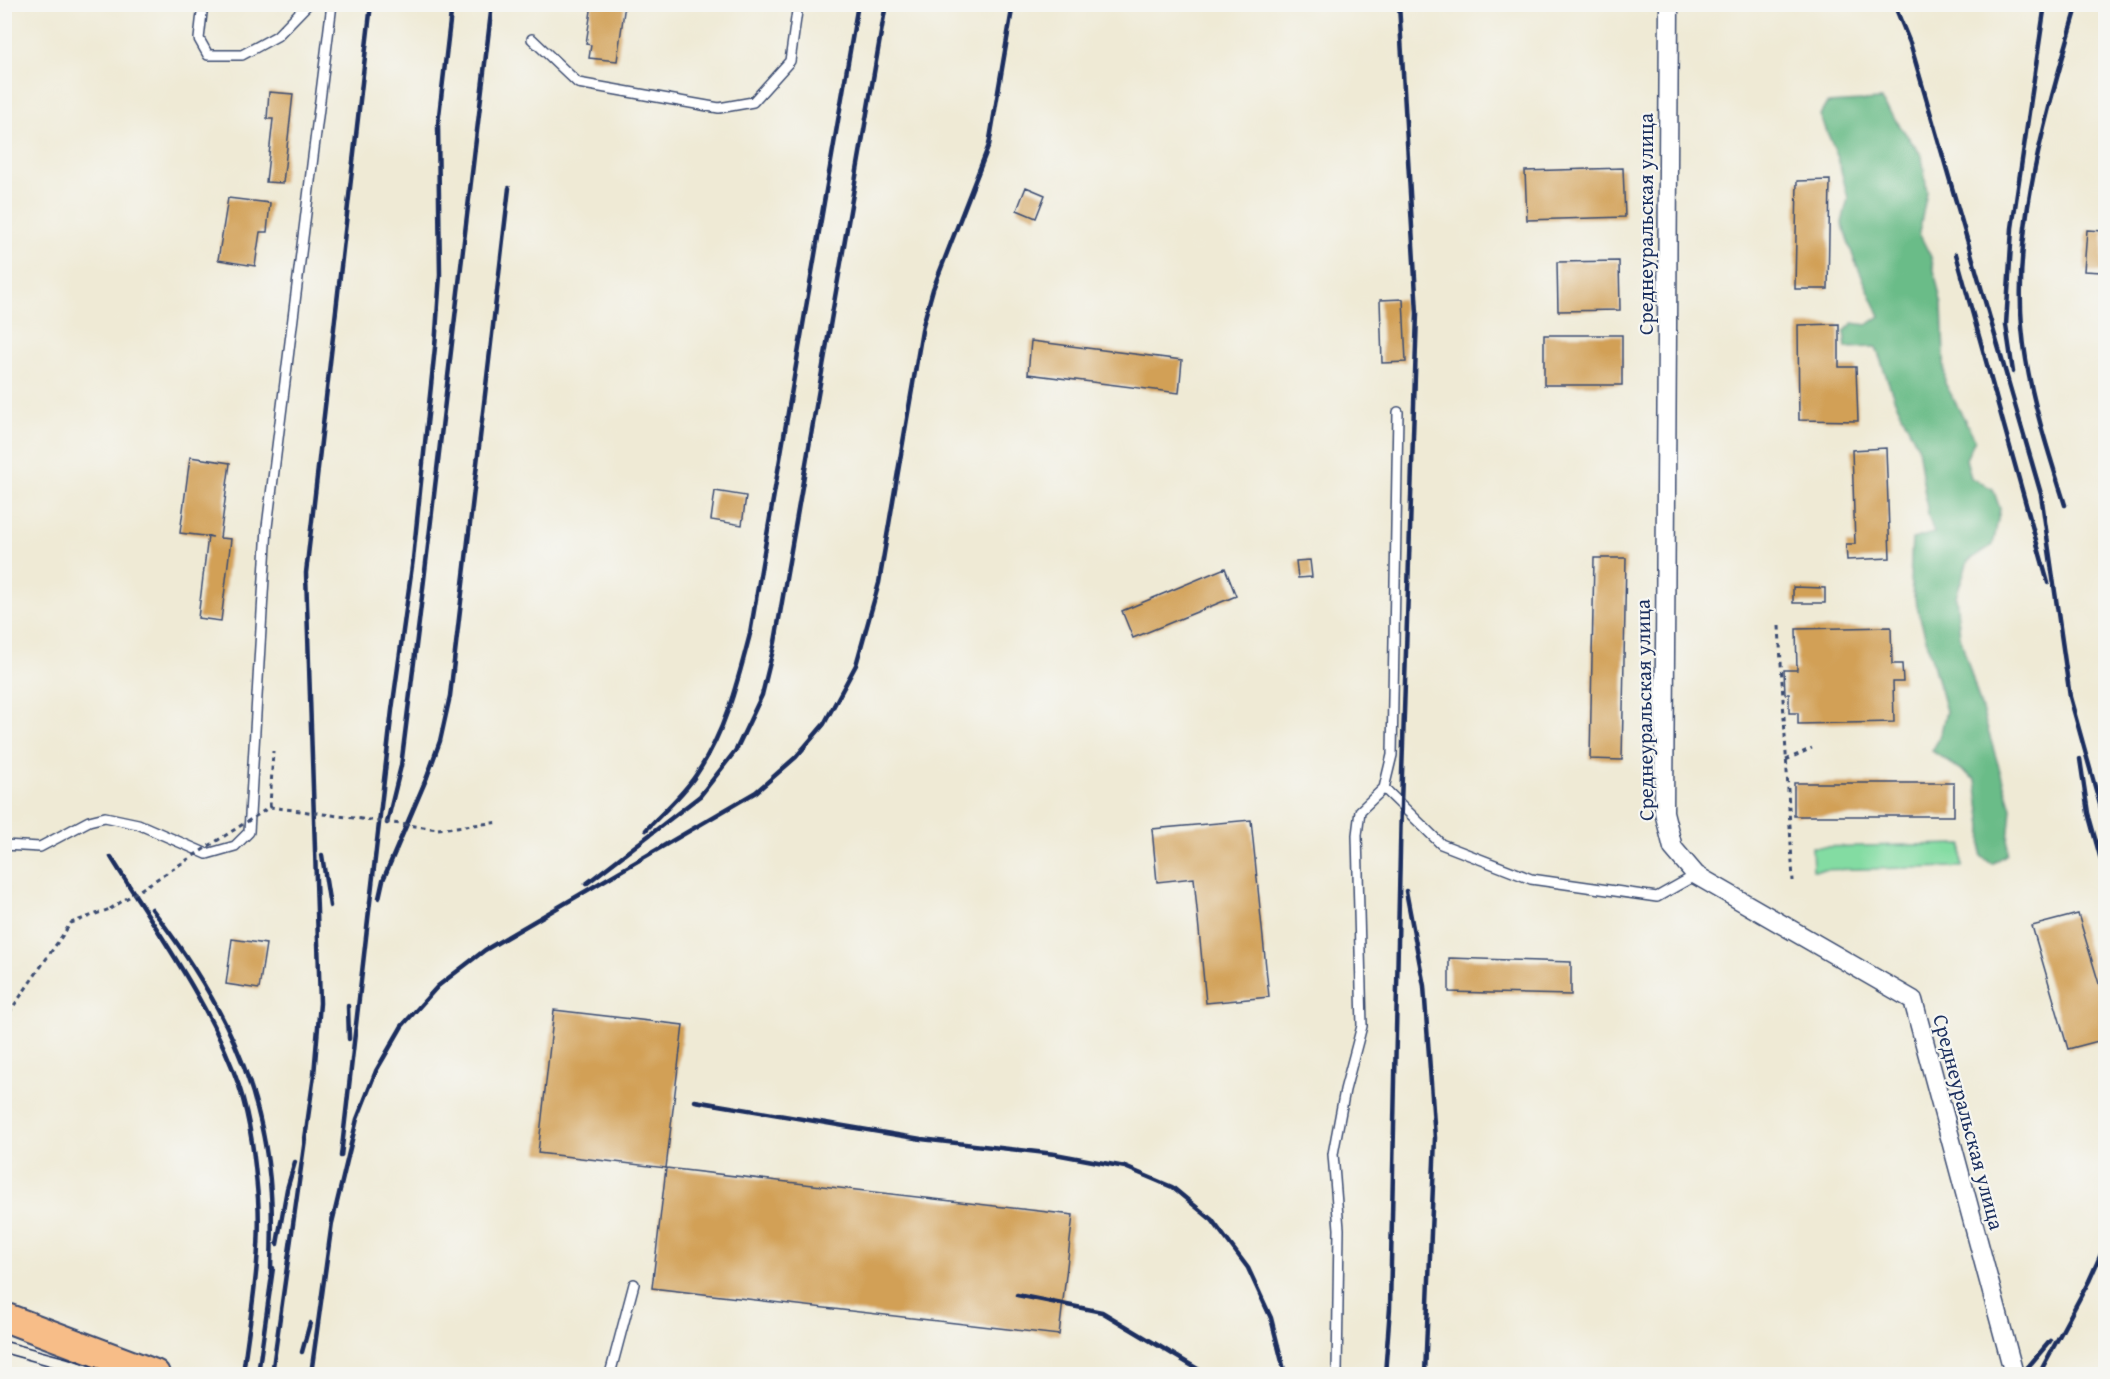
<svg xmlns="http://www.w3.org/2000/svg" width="2110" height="1379" viewBox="0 0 2110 1379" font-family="'Gentium Book Plus',serif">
<rect width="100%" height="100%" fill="#f6f6f2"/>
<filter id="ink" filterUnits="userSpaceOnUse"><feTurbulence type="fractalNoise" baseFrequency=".0167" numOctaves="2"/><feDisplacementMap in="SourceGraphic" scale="12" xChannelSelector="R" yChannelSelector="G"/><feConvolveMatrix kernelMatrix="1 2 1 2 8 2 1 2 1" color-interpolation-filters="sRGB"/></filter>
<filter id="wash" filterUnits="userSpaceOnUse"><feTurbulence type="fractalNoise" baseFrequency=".008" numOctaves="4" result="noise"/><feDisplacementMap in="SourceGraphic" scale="24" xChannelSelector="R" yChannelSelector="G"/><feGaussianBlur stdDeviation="1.35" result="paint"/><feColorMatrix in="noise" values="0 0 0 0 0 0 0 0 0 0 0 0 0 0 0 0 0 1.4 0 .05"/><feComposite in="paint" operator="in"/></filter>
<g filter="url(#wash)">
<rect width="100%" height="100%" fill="#efead5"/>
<path fill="#83dca2" stroke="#4f8680" stroke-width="1.5" d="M 1962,844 L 1962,867 L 1813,870 L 1812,847 Z"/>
<path fill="#6abc88" stroke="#427673" stroke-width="1.5" d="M 1881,100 L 1922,156 L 1927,192 L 1919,233 L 1931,257 L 1942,305 L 1945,383 L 1975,439 L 1966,459 L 1971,478 L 1993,489 L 2000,509 L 1993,545 L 1968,561 L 1956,596 L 1960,636 L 2011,808 L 2007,854 L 1992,864 L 1981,856 L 1982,826 L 1976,780 L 1932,751 L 1940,737 L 1946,711 L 1910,581 L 1912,539 L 1934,533 L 1928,515 L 1918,447 L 1894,398 L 1876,347 L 1846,348 L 1844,332 L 1853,323 L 1867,325 L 1880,316 L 1854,259 L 1842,223 L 1848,198 L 1838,158 L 1820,115 L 1827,103 Z"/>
<g id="blocks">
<path fill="#d2a057" d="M 592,4 L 625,4 L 617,61 L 589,58 L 591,45 L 586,44 Z
M 269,92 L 293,94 L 283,183 L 266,182 L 273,119 L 267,119 Z
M 1623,168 L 1625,217 L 1527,220 L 1525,171 Z
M 1830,180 L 1828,289 L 1795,289 L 1797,181 Z
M 1026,187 L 1045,195 L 1036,218 L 1017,210 Z
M 228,198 L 270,203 L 267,232 L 260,232 L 255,266 L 218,260 Z
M 2087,230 L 2104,231 L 2102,272 L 2084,271 Z
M 1619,261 L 1620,310 L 1558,311 L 1557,262 Z
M 1403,299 L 1406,362 L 1382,363 L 1380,300 Z
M 1839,324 L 1839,367 L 1856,367 L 1858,421 L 1799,420 L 1798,325 Z
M 1544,335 L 1622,335 L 1622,385 L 1544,385 Z
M 1031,341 L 1182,360 L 1179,393 L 1028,374 Z
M 1886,448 L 1890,558 L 1847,560 L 1846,544 L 1855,544 L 1852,450 Z
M 190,457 L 230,463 L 220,538 L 231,539 L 221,621 L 198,618 L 208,536 L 213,537 L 180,533 Z
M 715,491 L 746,496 L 742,525 L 711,520 Z
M 1594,558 L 1626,558 L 1622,760 L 1590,759 Z
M 1310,560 L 1312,577 L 1298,578 L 1296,561 Z
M 1225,568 L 1236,596 L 1133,638 L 1122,611 Z
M 1793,587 L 1825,588 L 1825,603 L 1793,603 Z
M 1891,627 L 1892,664 L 1902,664 L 1903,682 L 1893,682 L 1894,722 L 1798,724 L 1798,713 L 1789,713 L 1789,694 L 1785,694 L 1784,670 L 1797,670 L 1796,629 Z
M 1794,783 L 1954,783 L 1954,816 L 1794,816 Z
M 1251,820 L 1269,997 L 1206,1003 L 1194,878 L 1157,882 L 1152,829 Z
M 2078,914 L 2106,1007 L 2106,1039 L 2068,1049 L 2032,926 Z
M 232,939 L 266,944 L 259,989 L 226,984 Z
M 1449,958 L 1571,962 L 1571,995 L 1449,992 Z
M 554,1010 L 683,1025 L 666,1168 L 538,1153 Z
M 666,1168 L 1073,1215 L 1059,1335 L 652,1288 Z"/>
</g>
</g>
<g filter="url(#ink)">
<use href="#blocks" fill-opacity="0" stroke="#3b4b70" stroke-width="1.5"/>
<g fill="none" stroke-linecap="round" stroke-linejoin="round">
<g stroke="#3b4b70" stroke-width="12">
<path id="lane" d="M 203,4 L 199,39 L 208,55 L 242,55 L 277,36 L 308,4
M 532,39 L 578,83 L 719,108 L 753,102 L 790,61 L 798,4
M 1398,412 L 1392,755 L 1384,788 L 1441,844 L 1531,879 L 1657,897 L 1696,875
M 4,845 L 40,847 L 89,821 L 105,817 L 138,824 L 207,854 L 235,846 L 249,832 L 267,527 L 332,4
M 610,1374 L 634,1284
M 1337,1374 L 1339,1229 L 1333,1154 L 1345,1090 L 1362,1026 L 1357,835 L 1360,811 L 1384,788"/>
</g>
<g stroke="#3b4b70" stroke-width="21">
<path id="street" d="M 1669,4 L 1664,812 L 1673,848 L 1696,875 L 1913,1000 L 2014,1374"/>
</g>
<g stroke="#3b4b70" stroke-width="32">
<path id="primary" d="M 4,1317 L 155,1374"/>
</g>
<path stroke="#3b4b70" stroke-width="3" stroke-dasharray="4.5 4.5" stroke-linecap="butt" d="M 1779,626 L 1793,881
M 1786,760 L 1812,748
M 270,807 L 273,751
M 438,829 L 500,822
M 4,1020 L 71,923 L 110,909"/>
<use href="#lane" stroke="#fff" stroke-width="9"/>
<use href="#street" stroke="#fff" stroke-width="18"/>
<use href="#primary" stroke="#f7bd88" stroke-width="28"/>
<path stroke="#1b2f5e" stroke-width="1.5" d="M 4,1341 L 67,1358 L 116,1374
M 4,1353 L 80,1374"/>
<path stroke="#1b2f5e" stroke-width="4.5" d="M 1894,4 L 1910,43 L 2041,494 L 2070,697 L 2106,826
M 1956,254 L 2048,583
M 2013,372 L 2006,325 L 2012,228 L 2045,4
M 2065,505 C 2050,457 2034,409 2026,359 C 2006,244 2046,115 2078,4
M 2080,759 L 2088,813 L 2106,878
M 2103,761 L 2106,778
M 387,823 L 401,766 L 419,622 L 492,4
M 646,830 C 662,813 683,795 696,775 C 725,732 737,684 750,634 L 858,4
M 322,855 L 330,906
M 111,857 C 156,930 211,1004 239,1086 C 251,1122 255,1161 258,1198 C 262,1257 250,1316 243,1374
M 586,884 L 700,796 L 736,750 L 762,695 L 775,642 L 886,4
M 1406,891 L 1424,986 L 1435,1138 L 1425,1374
M 379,898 L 383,880 L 427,777 L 440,741 L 450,696 L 509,188
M 152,909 C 219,996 264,1082 271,1194 C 273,1221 271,1249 271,1276
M 348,1006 L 349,1039
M 695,1101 L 921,1139 L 1055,1154 L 1125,1167 L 1172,1187 L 1212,1220 L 1248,1268 L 1271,1318 L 1285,1374
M 341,1156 L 392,710 L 413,559 L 435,347 L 440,275 L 438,124 L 452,4
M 332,1223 L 357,1119 L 376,1071 L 402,1026 L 438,986 L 485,950 L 756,792 L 796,757 L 824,724 L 856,665 L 879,583 L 923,325 L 933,289 L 989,145 L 1013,4
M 277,1244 L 287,1189 L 295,1162
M 1017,1295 L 1102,1312 L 1206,1374
M 302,1352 L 310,1323
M 258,1374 L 273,1268
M 272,1374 L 314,1075 L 320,1003 L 306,573 L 371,4
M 311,1374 L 333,1215
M 1385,1374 L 1390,1308 L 1401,805 L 1417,313 L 1399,4
M 2022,1374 L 2050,1341
M 2039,1374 L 2089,1281 L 2106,1243"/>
<path stroke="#3b4b70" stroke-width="3" stroke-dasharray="4.5 4.5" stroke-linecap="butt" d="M 110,909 L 270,807 L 438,829"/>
</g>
</g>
<g text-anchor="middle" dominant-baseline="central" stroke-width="4.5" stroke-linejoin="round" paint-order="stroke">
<g font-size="21" fill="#1b2f5e" stroke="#f6f6f2">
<text transform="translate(1645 224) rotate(-90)">Среднеуральская улица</text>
<text transform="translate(1644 710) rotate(-91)">Среднеуральская улица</text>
<text transform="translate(1969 1122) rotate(75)">Среднеуральская улица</text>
</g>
</g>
<rect width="2110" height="1379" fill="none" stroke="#f6f6f2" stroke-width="24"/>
</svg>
